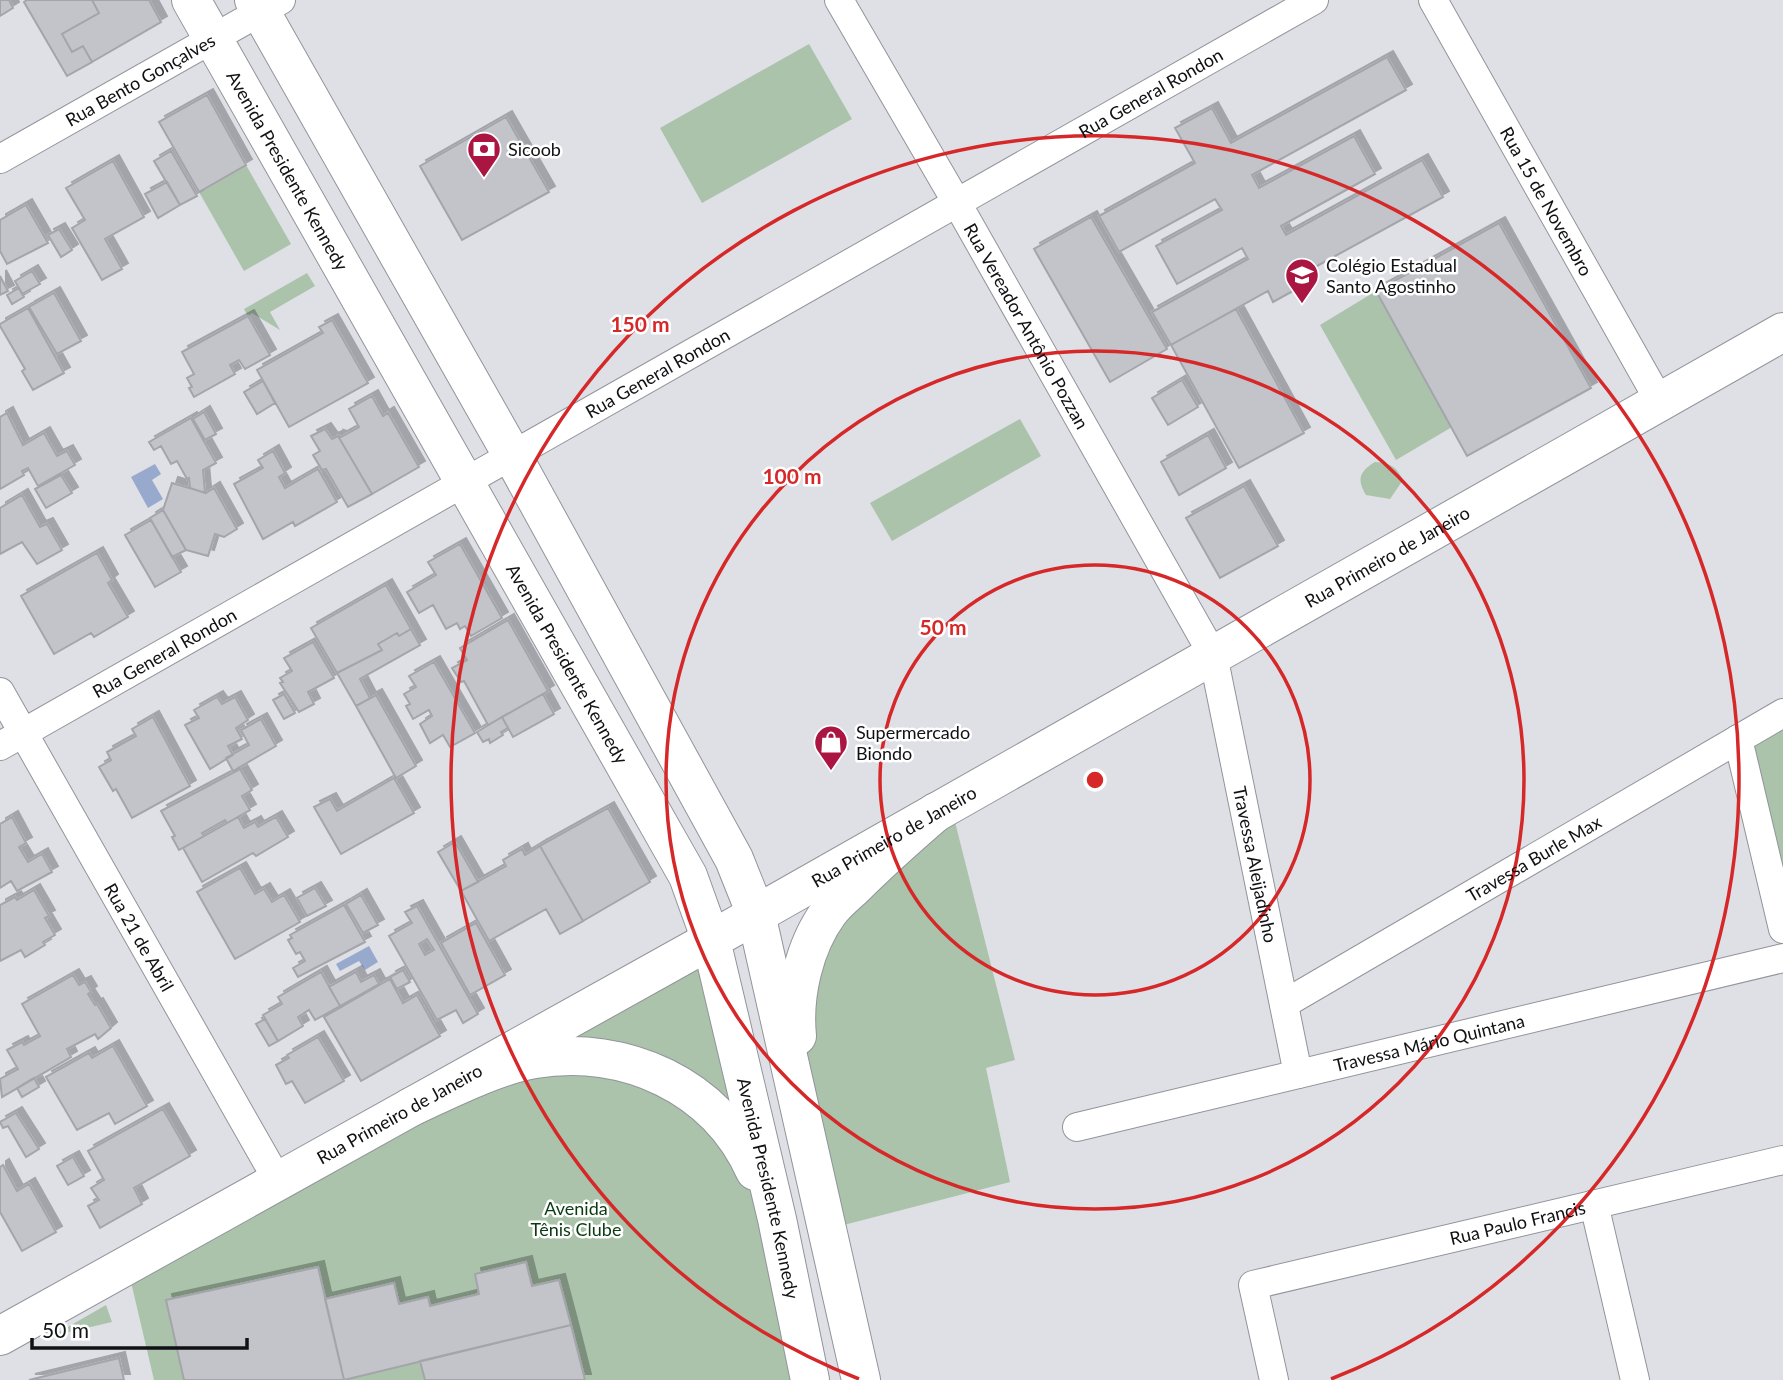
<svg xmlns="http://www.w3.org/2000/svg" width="1783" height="1380" viewBox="0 0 1783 1380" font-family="Lato,sans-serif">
<defs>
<filter id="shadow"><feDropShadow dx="6" dy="-6" stdDeviation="0" flood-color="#0004"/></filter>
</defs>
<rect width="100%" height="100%" fill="#dee0e6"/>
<path fill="#aac3aa" d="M 809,44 L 852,119 L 702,203 L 660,128 Z
M 246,165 L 291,244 L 244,271 L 199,192 Z
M 307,273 L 315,286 L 270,312 L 280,330 L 252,313 L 248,316 L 244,309 Z
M 1376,291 L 1452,427 L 1396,460 L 1320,325 Z
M 1020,419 L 1041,456 L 892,541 L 870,503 Z
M 1375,462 C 1390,463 1396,466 1403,480 L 1390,499 L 1366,495 C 1356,479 1360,471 1375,462 Z
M 1783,713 L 1783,929 L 1738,739 Z
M 953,814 L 1015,1060 L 986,1068 L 1010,1182 L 836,1227 L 817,1141 L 805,1028 L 822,948 L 843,915 Z
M 703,953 L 747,1136 L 706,1093 L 537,1046 Z
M 627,1062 L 750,1160 L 810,1380 L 154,1380 L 127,1265 L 480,1077 Z
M 106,1305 L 112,1322 L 52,1336 Z"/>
<path fill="#97aace" d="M 155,464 L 161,474 L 152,480 L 163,499 L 148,508 L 131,477 Z
M 369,946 L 378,962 L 365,970 L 359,961 L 340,971 L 336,964 Z"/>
<path fill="#c3c4ca" stroke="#a4a5ab" stroke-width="2" fill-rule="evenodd" filter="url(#shadow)" d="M 0,0 L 9,0 L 13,8 L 0,16 Z
M 27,0 L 92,0 L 99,13 L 62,34 L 72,52 L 83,46 L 92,62 L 67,76 L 24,2 Z
M 92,0 L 149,0 L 161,22 L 92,62 L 83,46 L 72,52 L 62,34 L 99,13 Z
M 1387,57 L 1406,90 L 1252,175 L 1259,188 L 1354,136 L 1375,174 L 1281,226 L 1286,235 L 1422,160 L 1443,197 L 1306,272 L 1311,281 L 1273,302 L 1268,291 L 1171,345 L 1152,312 L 1248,259 L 1242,248 L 1177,284 L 1156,246 L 1222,210 L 1215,199 L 1119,252 L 1099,216 L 1195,163 L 1175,128 L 1212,108 L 1231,143 Z
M 207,95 L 246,165 L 199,192 L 159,122 Z
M 506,117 L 549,192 L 462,240 L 420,166 Z
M 171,151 L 197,196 L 180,205 L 154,161 Z
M 113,161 L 144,217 L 105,239 L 122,269 L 102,280 L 72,228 L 85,220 L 66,188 Z
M 167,182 L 180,205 L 158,218 L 145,194 Z
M 26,205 L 48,243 L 7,264 L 0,251 L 0,220 Z
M 1091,217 L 1167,349 L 1110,382 L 1034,249 Z
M 1499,223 L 1591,388 L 1467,456 L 1376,291 Z
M 59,229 L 72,250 L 61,257 L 48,235 Z
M 32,271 L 40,284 L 22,294 L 15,281 Z
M 0,276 L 8,291 L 0,295 Z
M 19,288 L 24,297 L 12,304 L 7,295 Z
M 54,293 L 81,341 L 57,354 L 29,307 Z
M 28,308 L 64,373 L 33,390 L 22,371 L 25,369 L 0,326 L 0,324 Z
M 1236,309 L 1304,433 L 1239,468 L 1171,345 Z
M 248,316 L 270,355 L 245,369 L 239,360 L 230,365 L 235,374 L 194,397 L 189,388 L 192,387 L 187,378 L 194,374 L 182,352 Z
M 332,320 L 368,383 L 289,427 L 257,370 L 323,333 L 319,327 Z
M 1182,380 L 1198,407 L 1168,425 L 1152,398 Z
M 263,381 L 275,403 L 257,414 L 244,392 Z
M 372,396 L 383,416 L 388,413 L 419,467 L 372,494 L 338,436 L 341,437 L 359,427 L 349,409 Z
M 204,412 L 216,434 L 205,440 L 193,419 Z
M 7,413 L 23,445 L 44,433 L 57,456 L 67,451 L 75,465 L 38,486 L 28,468 L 22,471 L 24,475 L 0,489 L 0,417 Z
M 191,418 L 216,463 L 203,470 L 205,493 L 190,488 L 189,478 L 187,479 L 177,461 L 171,464 L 161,446 L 154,450 L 149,442 Z
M 325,429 L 332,439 L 338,436 L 372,494 L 348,507 L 326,469 L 322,470 L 313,455 L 320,451 L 311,436 Z
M 1208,435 L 1226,468 L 1179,495 L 1161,462 Z
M 273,451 L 285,473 L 279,477 L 285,488 L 318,469 L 337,502 L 295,526 L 293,522 L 263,539 L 234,484 L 263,468 L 258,460 Z
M 61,475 L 72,493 L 46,508 L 35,489 Z
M 172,483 L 206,493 L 214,488 L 237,529 L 224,537 L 215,534 L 208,556 L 186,550 L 163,510 Z
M 1244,486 L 1278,546 L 1220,578 L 1186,518 Z
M 22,495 L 40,527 L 47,524 L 62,550 L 37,564 L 22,542 L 0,554 L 0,508 Z
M 163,510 L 186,550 L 172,557 L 150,518 Z
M 151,520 L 181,572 L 155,587 L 125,535 Z
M 460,544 L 502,618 L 471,636 L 465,626 L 460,629 L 457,623 L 446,629 L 433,605 L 419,613 L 407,592 L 436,575 L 428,562 Z
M 97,553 L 112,580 L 108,583 L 128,617 L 94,637 L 91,633 L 54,654 L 21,596 Z
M 386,585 L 411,629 L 399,636 L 397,633 L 378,644 L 382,650 L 337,673 L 311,628 Z
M 508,620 L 548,691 L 488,725 L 464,681 L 461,682 L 452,668 L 467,660 L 460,648 Z
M 411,629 L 420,645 L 360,679 L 370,698 L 356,706 L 337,673 L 382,650 L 378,644 L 397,633 L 399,636 Z
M 313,642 L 334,678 L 308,692 L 314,704 L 299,712 L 280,683 L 283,682 L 280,678 L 292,671 L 284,658 Z
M 434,662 L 475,733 L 450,747 L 443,735 L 430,743 L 420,724 L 432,716 L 429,710 L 413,719 L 406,706 L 410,704 L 404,694 L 416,687 L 409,676 Z
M 284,694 L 295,713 L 284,719 L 273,700 Z
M 543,694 L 554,714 L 513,737 L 502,717 Z
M 376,695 L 416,766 L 396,778 L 356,706 Z
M 217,697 L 222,704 L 235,697 L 248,720 L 236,728 L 242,739 L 228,746 L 233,755 L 210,769 L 185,725 L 199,718 L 194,710 Z
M 153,717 L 190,786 L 132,818 L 116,789 L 113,791 L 99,767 L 111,760 L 107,752 L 136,736 L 132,729 Z
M 502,717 L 508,728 L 501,732 L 503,735 L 490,743 L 489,739 L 483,742 L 477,732 Z
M 261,719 L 276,746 L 233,771 L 226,758 L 249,745 L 241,730 Z
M 240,769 L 252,790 L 242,796 L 250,810 L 227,823 L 225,820 L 202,833 L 204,836 L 179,850 L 172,837 L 175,836 L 161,811 Z
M 394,778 L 414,813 L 341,854 L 314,807 L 330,799 L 337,811 Z
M 608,808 L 650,882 L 583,921 L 540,846 Z
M 12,817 L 26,843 L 19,847 L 28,862 L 42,854 L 52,872 L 17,891 L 11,881 L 0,888 L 0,824 Z
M 238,817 L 244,828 L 255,822 L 258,827 L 276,817 L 288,837 L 256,856 L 253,853 L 202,882 L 183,848 Z
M 455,842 L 478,882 L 461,891 L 438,852 Z
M 540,846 L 583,921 L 560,934 L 546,909 L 489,941 L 461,891 L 506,866 L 503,860 L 522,849 L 525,855 Z
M 240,868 L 255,894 L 264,889 L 272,902 L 284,895 L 300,922 L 235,959 L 197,892 Z
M 315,888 L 326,906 L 307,916 L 297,898 Z
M 34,890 L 49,916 L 45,918 L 55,935 L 43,942 L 45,945 L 25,957 L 21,950 L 0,961 L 0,905 L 15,897 L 17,900 Z
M 361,895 L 378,925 L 363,933 L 346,904 Z
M 344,905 L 365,942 L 298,977 L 293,968 L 305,961 L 300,952 L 296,954 L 288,940 L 292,938 L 290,935 Z
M 417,906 L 478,1014 L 463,1023 L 456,1010 L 437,1020 L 389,936 L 412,923 L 405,912 ZM 427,939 L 434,950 L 425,955 L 419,944 Z
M 476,923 L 505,975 L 470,995 L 441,943 Z
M 403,970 L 410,982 L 397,989 L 390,977 Z
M 321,972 L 340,1006 L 315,1020 L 309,1010 L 298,1017 L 303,1026 L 278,1041 L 263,1015 L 282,1004 L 278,997 Z
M 356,972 L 361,982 L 374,975 L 379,984 L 340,1006 L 329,987 Z
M 73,975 L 79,985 L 85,982 L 91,992 L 88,994 L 95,1005 L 97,1004 L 111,1028 L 98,1039 L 95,1034 L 67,1049 L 71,1057 L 2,1097 L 0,1079 L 18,1069 L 7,1050 L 22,1042 L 24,1045 L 40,1036 L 22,1004 Z
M 390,979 L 403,1003 L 417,995 L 440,1036 L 361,1081 L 324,1017 Z
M 265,1019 L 278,1041 L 269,1046 L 256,1024 Z
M 318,1037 L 344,1081 L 305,1103 L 292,1081 L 286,1084 L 276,1065 L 289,1058 L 287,1055 Z
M 113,1046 L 147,1106 L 115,1124 L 109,1113 L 77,1130 L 46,1077 L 89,1053 L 92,1058 Z
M 34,1078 L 39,1087 L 22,1097 L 17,1088 Z
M 163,1109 L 190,1156 L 134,1188 L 142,1204 L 100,1228 L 88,1206 L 99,1200 L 91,1188 L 104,1180 L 88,1151 Z
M 16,1113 L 39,1149 L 26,1157 L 8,1126 L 3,1128 L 0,1122 Z
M 73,1157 L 84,1176 L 68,1185 L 57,1166 Z
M 3,1165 L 17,1191 L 29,1184 L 56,1232 L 22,1251 L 0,1212 L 0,1167 Z
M 526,1262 L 532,1286 L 559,1280 L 571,1325 L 344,1380 L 325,1299 L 394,1283 L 399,1304 L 428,1297 L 430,1306 L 479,1294 L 475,1274 Z
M 318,1267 L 344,1380 L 184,1380 L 166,1300 Z
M 571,1325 L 585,1380 L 425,1380 L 420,1361 Z
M 119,1358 L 124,1380 L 29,1380 Z"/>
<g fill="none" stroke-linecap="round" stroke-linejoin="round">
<g stroke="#91949a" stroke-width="30">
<g id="street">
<path id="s1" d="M 839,0 L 957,203 L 1213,655 L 1298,1074"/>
<path id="s2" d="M 1433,0 L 1660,402"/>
<path id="s3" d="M 0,159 L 281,0"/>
<path id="s4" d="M 0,692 L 278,1181"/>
<path d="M 1738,739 L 1783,929"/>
<path id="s5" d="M 0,746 L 1314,0"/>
<path id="s6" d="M 1284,1004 L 1783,713"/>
<path id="s7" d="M 1077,1127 L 1783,958"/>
<path d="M 1594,1204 L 1635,1380"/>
<path id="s8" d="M 1274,1380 L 1253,1285 L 1783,1160"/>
</g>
</g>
<g stroke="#91949a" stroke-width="40">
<g id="secondary">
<path id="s9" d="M 0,1336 L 711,940 L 1783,332"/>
</g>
</g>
<g stroke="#91949a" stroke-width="40">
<g id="primary">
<path id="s10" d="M 191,0 L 688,876 L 711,940 L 777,1219 L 810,1380"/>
<path d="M 254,0 L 512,455 L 734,859 L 756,914 L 861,1380"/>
<path d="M 797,1036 C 793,995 804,946 829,912 C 835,904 844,896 852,889 C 879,862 907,837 936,812"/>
<path d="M 411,1107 C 446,1091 497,1065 535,1059 C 625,1044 717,1086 755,1171"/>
</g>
</g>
<use href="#street" stroke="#fff" stroke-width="28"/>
<use href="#secondary" stroke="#fff" stroke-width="38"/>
<use href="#primary" stroke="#fff" stroke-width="38"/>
</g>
<g fill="none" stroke="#d62828" stroke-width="3.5">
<circle cx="1095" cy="780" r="215"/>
<circle cx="1095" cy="780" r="429"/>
<path d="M859 1379A644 644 0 1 1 1331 1379"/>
</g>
<defs>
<g id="bank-pin" transform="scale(1.75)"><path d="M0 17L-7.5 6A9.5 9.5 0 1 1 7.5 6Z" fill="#aa1541" stroke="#fff"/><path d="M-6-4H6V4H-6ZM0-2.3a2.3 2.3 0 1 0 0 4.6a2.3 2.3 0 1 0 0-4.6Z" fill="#fff"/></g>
<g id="university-pin" transform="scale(1.75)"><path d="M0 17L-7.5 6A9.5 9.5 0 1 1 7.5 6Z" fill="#aa1541" stroke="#fff"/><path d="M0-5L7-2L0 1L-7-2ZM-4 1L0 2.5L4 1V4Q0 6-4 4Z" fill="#fff"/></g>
<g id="shop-pin" transform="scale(1.75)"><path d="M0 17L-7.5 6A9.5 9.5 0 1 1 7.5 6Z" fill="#aa1541" stroke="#fff"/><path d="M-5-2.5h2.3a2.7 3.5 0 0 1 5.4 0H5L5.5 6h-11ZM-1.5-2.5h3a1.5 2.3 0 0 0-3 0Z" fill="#fff"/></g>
</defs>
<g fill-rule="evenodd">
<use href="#bank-pin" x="484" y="149"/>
<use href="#university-pin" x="1302" y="275"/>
<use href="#shop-pin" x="831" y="742"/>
</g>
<g text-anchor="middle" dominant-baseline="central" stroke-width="5" stroke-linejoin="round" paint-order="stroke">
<g font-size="18" fill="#111114" stroke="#fff">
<text stroke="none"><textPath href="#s3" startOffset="161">Rua Bento Gonçalves</textPath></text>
<text stroke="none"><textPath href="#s5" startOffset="1323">Rua General Rondon</textPath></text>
<text stroke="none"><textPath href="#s10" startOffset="196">Avenida Presidente Kennedy</textPath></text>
<text stroke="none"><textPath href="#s2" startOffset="231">Rua 15 de Novembro</textPath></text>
<text stroke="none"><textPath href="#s1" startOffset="376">Rua Vereador Antônio Pozzan</textPath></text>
<text stroke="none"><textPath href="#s5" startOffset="756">Rua General Rondon</textPath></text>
<text stroke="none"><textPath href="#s9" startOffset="1591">Rua Primeiro de Janeiro</textPath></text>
<text stroke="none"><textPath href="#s5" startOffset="189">Rua General Rondon</textPath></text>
<text stroke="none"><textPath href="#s10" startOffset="763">Avenida Presidente Kennedy</textPath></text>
<text stroke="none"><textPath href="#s9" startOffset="1024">Rua Primeiro de Janeiro</textPath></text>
<text stroke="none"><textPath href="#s6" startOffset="289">Travessa Burle Max</textPath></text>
<text stroke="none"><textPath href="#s1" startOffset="968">Travessa Aleijadinho</textPath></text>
<text stroke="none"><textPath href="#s4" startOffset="282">Rua 21 de Abril</textPath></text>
<text stroke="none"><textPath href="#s7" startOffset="362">Travessa Mário Quintana</textPath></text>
<text stroke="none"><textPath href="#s9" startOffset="457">Rua Primeiro de Janeiro</textPath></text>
<text stroke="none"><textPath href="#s10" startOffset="1330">Avenida Presidente Kennedy</textPath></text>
<text stroke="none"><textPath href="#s8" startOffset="369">Rua Paulo Francis</textPath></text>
</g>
<g font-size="18" fill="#111114" stroke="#fff" text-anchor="start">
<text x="508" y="149">Sicoob</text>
<text x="1326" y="265">Colégio Estadual<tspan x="1326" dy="21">Santo Agostinho</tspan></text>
<text x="856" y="732">Supermercado<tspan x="856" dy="21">Biondo</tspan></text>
</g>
<g font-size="18" fill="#093a10" stroke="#fff">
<text x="576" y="1208">Avenida<tspan x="576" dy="21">Tênis Clube</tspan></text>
</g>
</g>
<circle cx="1095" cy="780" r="10" fill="#d62828" stroke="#fff" stroke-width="3.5"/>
<g font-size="21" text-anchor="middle" font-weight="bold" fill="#d62828" stroke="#fff" stroke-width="5" stroke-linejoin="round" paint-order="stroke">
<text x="640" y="332">150 m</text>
<text x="792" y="484">100 m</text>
<text x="943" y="635">50 m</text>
</g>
<path d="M32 1338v10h215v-10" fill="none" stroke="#111114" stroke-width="3.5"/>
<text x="42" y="1338" font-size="21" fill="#111114" stroke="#ffffff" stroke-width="5" paint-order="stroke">50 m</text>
</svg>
